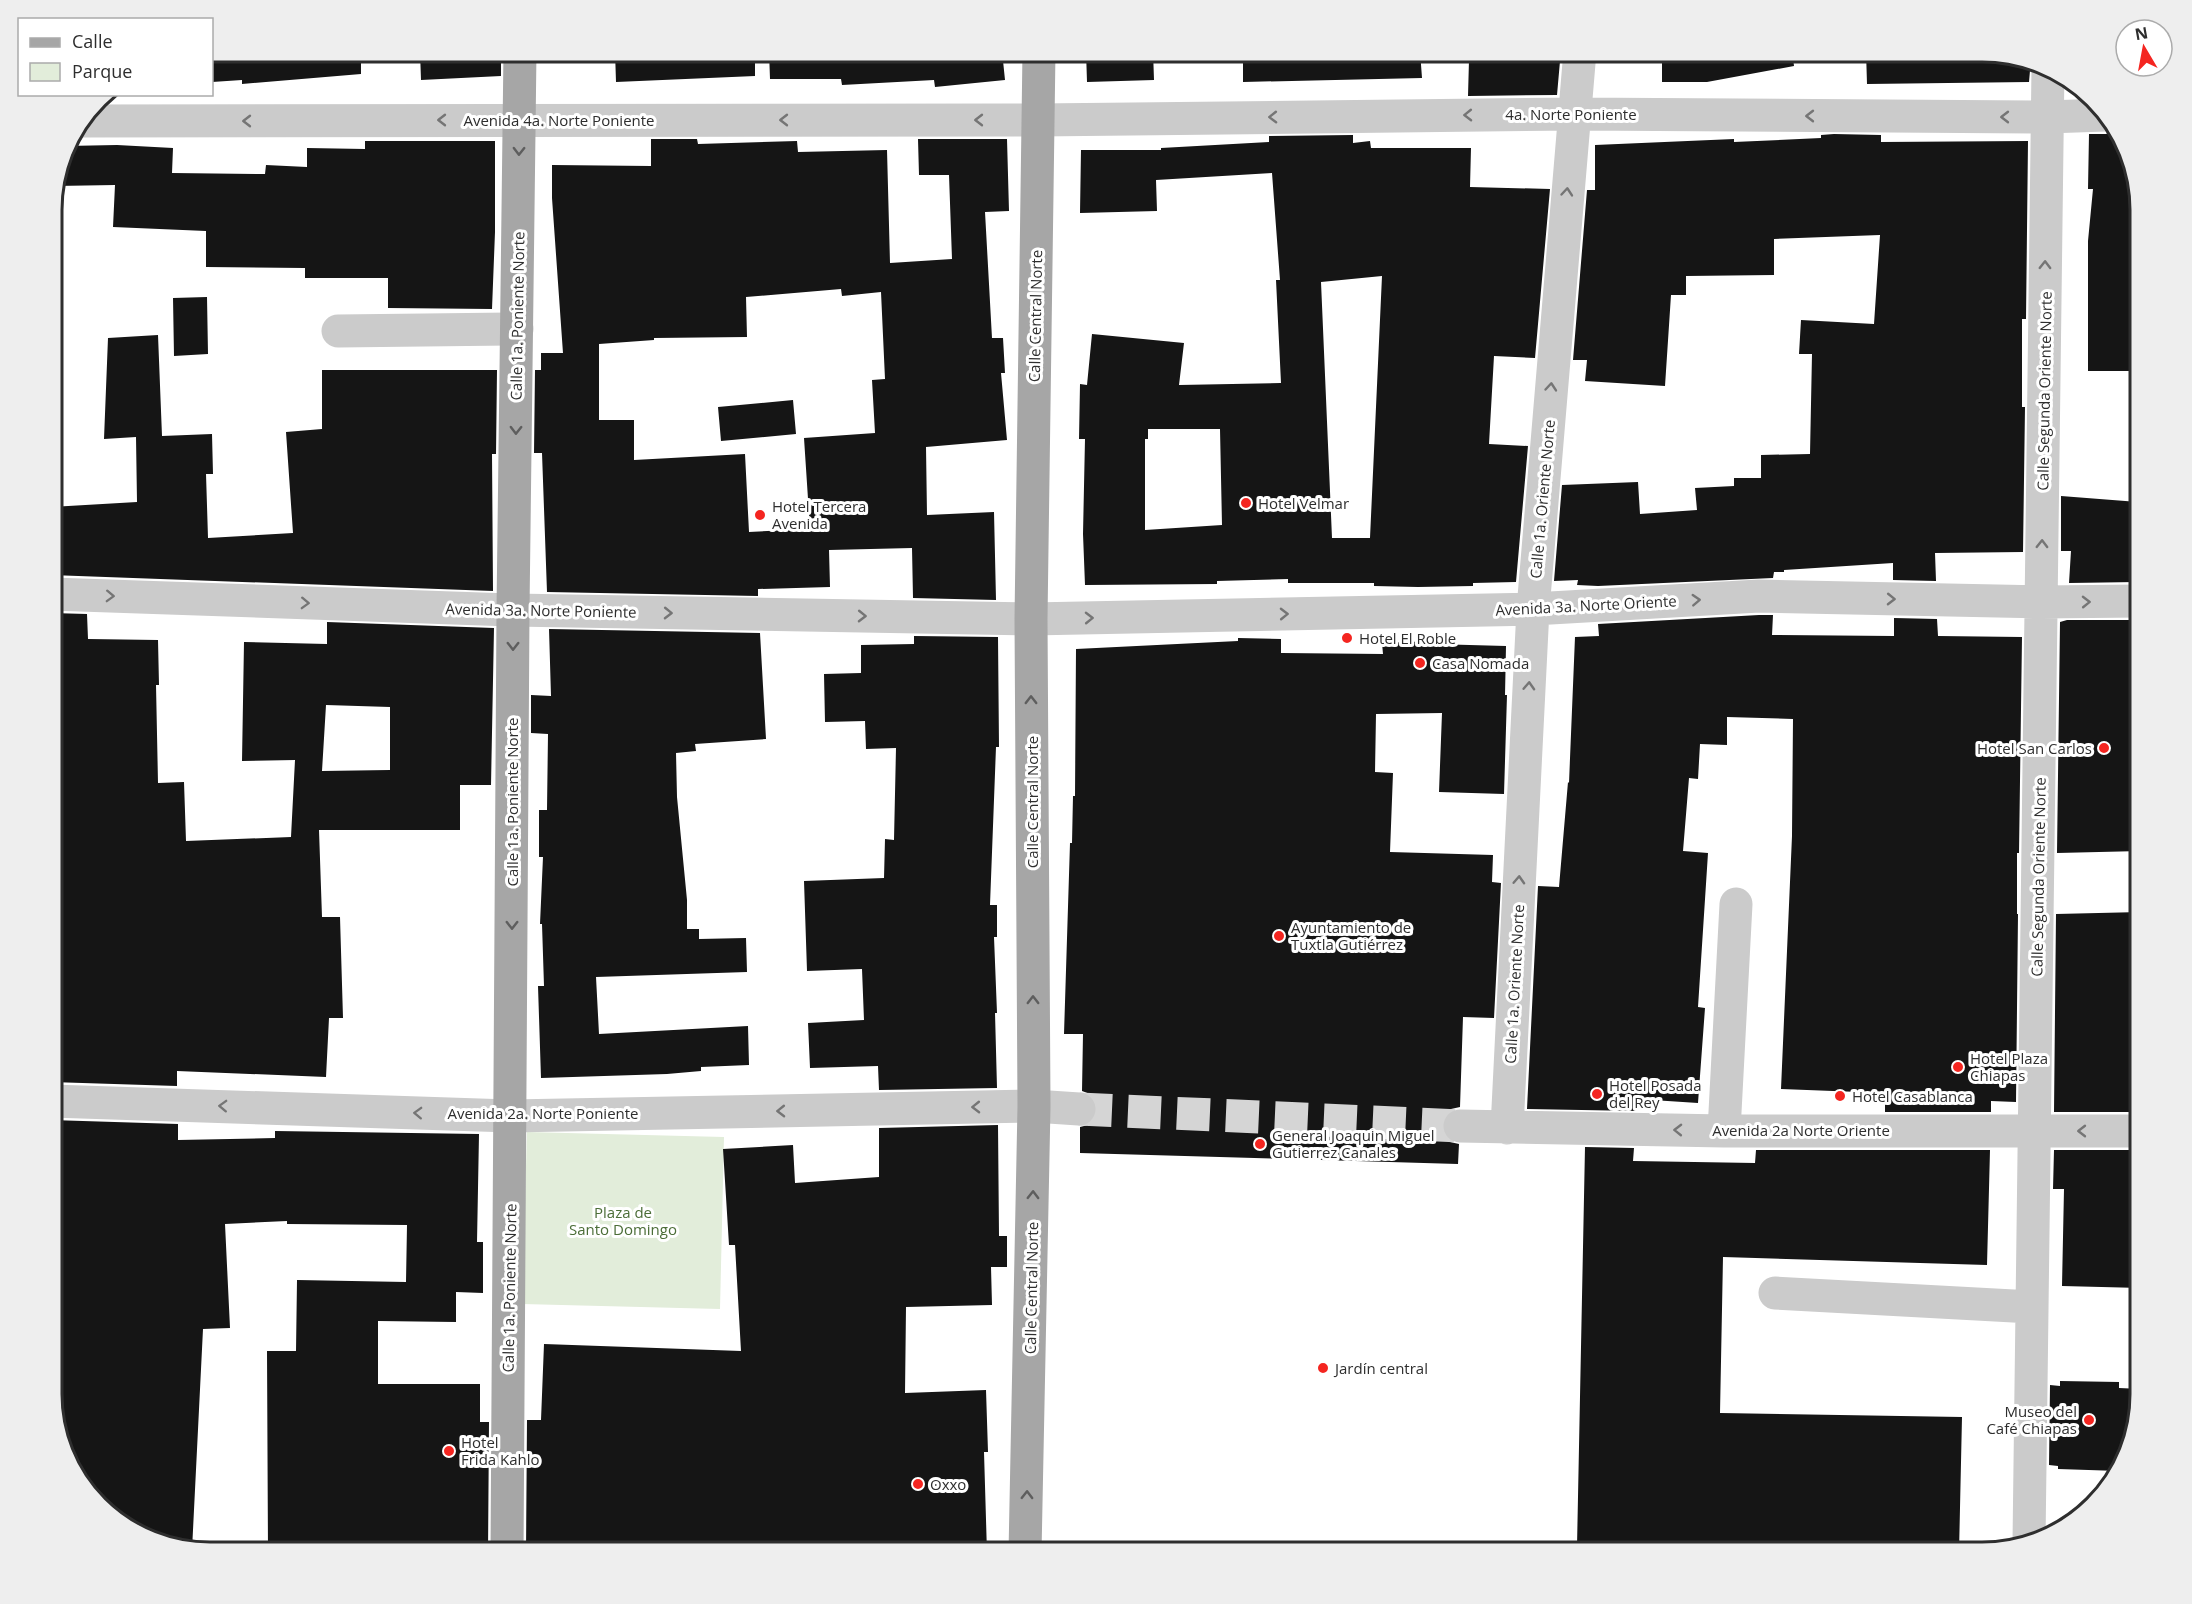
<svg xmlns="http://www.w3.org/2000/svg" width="2192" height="1604" viewBox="0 0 2192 1604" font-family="'Open Sans',sans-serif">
<rect width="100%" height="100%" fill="#fff"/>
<path fill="#e2edda" d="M 527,1132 L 724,1137 L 720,1309 L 522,1304 Z"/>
<path fill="#151515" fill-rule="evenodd" d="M 212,51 L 361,51 L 361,74 L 242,84 L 242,80 L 212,82 Z
M 420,51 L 501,51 L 501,76 L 421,80 Z
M 615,51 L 755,51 L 755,76 L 616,82 Z
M 769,51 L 1002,51 L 1005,80 L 935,87 L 934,80 L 842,85 L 841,79 L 770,79 Z
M 1086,51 L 1153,51 L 1154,80 L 1087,82 Z
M 1243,51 L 1420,51 L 1422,78 L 1243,82 Z
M 1662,51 L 1792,51 L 1794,66 L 1707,82 L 1662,82 Z
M 1866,51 L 1983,51 L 2031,59 L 2029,82 L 1867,84 Z
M 1469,60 L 1560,61 L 1557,95 L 1468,96 Z
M 2117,130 L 2124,139 L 2141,209 L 2141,371 L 2088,371 L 2088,241 L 2093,189 L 2088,189 L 2089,134 L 2106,134 Z
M 1834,134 L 1881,135 L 1881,142 L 2028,141 L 2026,319 L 2022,319 L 2022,407 L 2025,407 L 2023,552 L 1935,553 L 1936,581 L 1893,580 L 1893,563 L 1784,570 L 1784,572 L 1774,572 L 1773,578 L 1598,586 L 1577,585 L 1578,580 L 1554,581 L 1562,485 L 1638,482 L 1640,514 L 1697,510 L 1695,488 L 1734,486 L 1734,478 L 1761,478 L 1761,455 L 1810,454 L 1812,354 L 1799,354 L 1801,320 L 1874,324 L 1880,235 L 1774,239 L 1774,275 L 1686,276 L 1686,295 L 1671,295 L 1665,386 L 1585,381 L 1587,360 L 1573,360 L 1587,190 L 1595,190 L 1595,145 L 1734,139 L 1734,142 L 1821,138 L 1821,135 Z
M 1353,135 L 1353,143 L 1370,141 L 1371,148 L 1471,148 L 1470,187 L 1550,189 L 1535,358 L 1494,356 L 1489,444 L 1528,446 L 1516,582 L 1473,583 L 1473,586 L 1418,587 L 1374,586 L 1374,583 L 1288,583 L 1288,579 L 1217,581 L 1217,584 L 1085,585 L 1083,534 L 1085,439 L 1079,439 L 1080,384 L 1087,385 L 1092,334 L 1184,343 L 1179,385 L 1281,383 L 1276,280 L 1280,280 L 1272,173 L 1156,180 L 1157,211 L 1080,213 L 1081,150 L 1161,150 L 1161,148 L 1269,142 L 1269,136 ZM 1382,276 L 1370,538 L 1332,538 L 1321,282 ZM 1148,429 L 1220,429 L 1222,525 L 1145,530 L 1145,439 L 1148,439 Z
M 651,139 L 697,139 L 698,144 L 797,141 L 798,152 L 887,150 L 890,263 L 952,259 L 949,175 L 919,175 L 918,139 L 1007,139 L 1009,211 L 985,212 L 992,338 L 1003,338 L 1005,373 L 1001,373 L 1007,440 L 926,447 L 927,515 L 994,512 L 996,600 L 913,598 L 912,548 L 829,550 L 830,587 L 758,589 L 758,596 L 547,592 L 542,453 L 534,453 L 535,370 L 541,370 L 541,353 L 563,353 L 552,198 L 552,165 L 651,166 ZM 841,289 L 842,296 L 881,292 L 885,379 L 872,380 L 875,433 L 804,438 L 810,529 L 749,532 L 745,454 L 634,460 L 634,420 L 599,420 L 599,344 L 654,340 L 654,338 L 747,337 L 746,297 Z
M 365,141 L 495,141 L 495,232 L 492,309 L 388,308 L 388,278 L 305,278 L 305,268 L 206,267 L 206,231 L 113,227 L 115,185 L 55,186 L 66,146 L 117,145 L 173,148 L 172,173 L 265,174 L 266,165 L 307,167 L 307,148 L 365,149 Z
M 207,297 L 208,354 L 174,356 L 173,298 Z
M 158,335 L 162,436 L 212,434 L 213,474 L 206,474 L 208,538 L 293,533 L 286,432 L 322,429 L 322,370 L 497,370 L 496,454 L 492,454 L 493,591 L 51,575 L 51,507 L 137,502 L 136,437 L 104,439 L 108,338 Z
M 793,400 L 796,434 L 721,441 L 718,407 Z
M 2061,496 L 2138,502 L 2136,542 L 2140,543 L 2137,582 L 2069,583 L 2071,551 L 2061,551 Z
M 51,613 L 87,614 L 88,639 L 158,640 L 159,685 L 156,685 L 158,783 L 184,782 L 186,841 L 291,837 L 295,760 L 242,761 L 244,642 L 327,644 L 327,622 L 494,628 L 491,785 L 460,785 L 460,830 L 319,830 L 322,917 L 340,917 L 343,1018 L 329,1018 L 326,1077 L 177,1071 L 177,1086 L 51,1082 ZM 326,705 L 390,707 L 390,770 L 322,771 Z
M 1759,615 L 1773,615 L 1772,635 L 1894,636 L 1894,618 L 1937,619 L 1938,636 L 2022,637 L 2019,853 L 2017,853 L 2017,914 L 2018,914 L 2016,1102 L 1991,1101 L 1991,1112 L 1885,1112 L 1885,1093 L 1781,1089 L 1792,836 L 1793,719 L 1727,717 L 1727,745 L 1700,744 L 1698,779 L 1689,778 L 1683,851 L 1708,853 L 1698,1007 L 1705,1008 L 1698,1103 L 1637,1099 L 1636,1111 L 1527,1109 L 1538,886 L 1559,887 L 1568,782 L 1569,783 L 1575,637 L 1599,636 L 1598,624 Z
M 2067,620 L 2134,620 L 2134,622 L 2141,622 L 2141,851 L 2057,853 L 2060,622 Z
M 549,629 L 760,633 L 766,739 L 695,744 L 696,751 L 676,753 L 677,797 L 687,900 L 687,929 L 699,929 L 699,939 L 746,938 L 747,972 L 596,977 L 599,1034 L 748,1026 L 749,1065 L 701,1067 L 701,1071 L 667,1074 L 541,1078 L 538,986 L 544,986 L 542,924 L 540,924 L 543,857 L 539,857 L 539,810 L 547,810 L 548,734 L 531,733 L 531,695 L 551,696 Z
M 914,636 L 998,637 L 999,747 L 996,747 L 990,905 L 997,905 L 997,937 L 994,937 L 997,1013 L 995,1013 L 997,1088 L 879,1090 L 878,1066 L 810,1068 L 808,1023 L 864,1020 L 862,969 L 807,971 L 804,881 L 884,878 L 885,839 L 894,840 L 896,748 L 866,749 L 865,721 L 825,722 L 824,674 L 861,673 L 861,645 L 914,644 Z
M 1238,638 L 1281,639 L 1281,653 L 1383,654 L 1382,643 L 1433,641 L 1433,644 L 1506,646 L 1505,695 L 1507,695 L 1504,794 L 1439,792 L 1442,713 L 1376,714 L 1375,772 L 1393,773 L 1390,852 L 1493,855 L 1492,882 L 1501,883 L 1494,1018 L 1463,1017 L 1460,1107 L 1451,1109 L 1444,1116 L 1441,1125 L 1444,1136 L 1450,1142 L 1459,1144 L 1458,1164 L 1080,1153 L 1080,1127 L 1088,1125 L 1094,1120 L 1098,1110 L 1095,1100 L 1090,1094 L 1082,1091 L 1083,1034 L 1064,1034 L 1070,843 L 1072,843 L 1073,796 L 1075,796 L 1076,649 L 1238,641 Z
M 2141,912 L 2139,1030 L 2141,1030 L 2141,1112 L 2054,1112 L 2056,914 Z
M 51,1120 L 178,1124 L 178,1140 L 275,1138 L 275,1131 L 479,1134 L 477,1242 L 483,1242 L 483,1293 L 456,1292 L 456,1322 L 378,1321 L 378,1384 L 480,1384 L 480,1422 L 489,1422 L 488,1553 L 268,1553 L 267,1351 L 296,1351 L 297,1280 L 406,1282 L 407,1225 L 287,1224 L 287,1221 L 225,1224 L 230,1328 L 203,1329 L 192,1550 L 159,1545 L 113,1520 L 72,1473 L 51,1404 Z
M 998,1125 L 999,1236 L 1007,1236 L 1007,1267 L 991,1267 L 992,1305 L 906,1307 L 905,1393 L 986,1390 L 988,1452 L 984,1452 L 987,1553 L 526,1553 L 527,1420 L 541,1420 L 544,1344 L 741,1351 L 735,1245 L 729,1245 L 723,1149 L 793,1145 L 795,1183 L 879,1177 L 879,1128 Z
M 1585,1147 L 1634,1148 L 1633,1161 L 1755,1163 L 1756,1150 L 1990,1150 L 1987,1265 L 1723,1257 L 1720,1413 L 1962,1417 L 1959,1553 L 1577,1547 Z
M 2054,1150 L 2141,1150 L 2141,1288 L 2062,1286 L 2064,1189 L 2053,1189 Z
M 2060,1381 L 2119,1382 L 2119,1388 L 2141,1389 L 2133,1445 L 2119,1471 L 2058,1469 L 2058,1466 L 2049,1465 L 2050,1385 L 2060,1386 Z"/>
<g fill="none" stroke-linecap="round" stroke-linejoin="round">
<path stroke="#d5d5d5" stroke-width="33" stroke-dasharray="33 16" stroke-linecap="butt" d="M 1079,1109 L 1460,1126"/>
<path stroke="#cbcbcb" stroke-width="33" d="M 80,121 L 1038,120 L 1574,114 L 2047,117 L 2105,115
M 338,331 L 517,329
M 51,594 L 513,610 L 1031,619 L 1533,609 L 1759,596 L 2041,602 L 2141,601
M 51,1101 L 511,1116 L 1034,1106 L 1079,1109
M 1460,1126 L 1724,1131 L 2141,1131
M 1507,1128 L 1533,609 L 1580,51
M 1724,1131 L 1736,904
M 1775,1293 L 2032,1307
M 2029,1542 L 2048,67"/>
<path stroke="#a6a6a6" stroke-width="33" d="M 507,1553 L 513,610 L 520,51
M 1025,1553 L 1034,1106 L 1031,619 L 1039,51"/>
</g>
<defs><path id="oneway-chevron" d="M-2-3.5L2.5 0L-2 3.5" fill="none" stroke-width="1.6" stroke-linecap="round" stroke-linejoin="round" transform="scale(1.5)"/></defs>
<g stroke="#757575">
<use href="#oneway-chevron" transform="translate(1468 115) rotate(179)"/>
<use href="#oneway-chevron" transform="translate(1810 116) rotate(-180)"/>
<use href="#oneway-chevron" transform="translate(1273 117) rotate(179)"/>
<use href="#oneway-chevron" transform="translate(2005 117) rotate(-180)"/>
<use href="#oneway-chevron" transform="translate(442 120) rotate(180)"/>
<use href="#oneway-chevron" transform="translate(784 120) rotate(-180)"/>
<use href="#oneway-chevron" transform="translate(979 120) rotate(-180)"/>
<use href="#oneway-chevron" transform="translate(247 121) rotate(180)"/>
<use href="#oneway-chevron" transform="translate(1567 192) rotate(-85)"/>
<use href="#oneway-chevron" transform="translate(2045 265) rotate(-89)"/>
<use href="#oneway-chevron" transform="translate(1551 387) rotate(-85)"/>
<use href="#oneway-chevron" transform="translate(2042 544) rotate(-89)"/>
<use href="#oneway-chevron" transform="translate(110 596) rotate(2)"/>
<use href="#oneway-chevron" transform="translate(1891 599) rotate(1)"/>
<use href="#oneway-chevron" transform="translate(1696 600) rotate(-3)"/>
<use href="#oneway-chevron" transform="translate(2086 602) rotate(-1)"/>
<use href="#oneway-chevron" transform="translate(305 603) rotate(2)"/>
<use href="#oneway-chevron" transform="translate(668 613) rotate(1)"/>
<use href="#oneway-chevron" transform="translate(1284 614) rotate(-1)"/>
<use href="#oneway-chevron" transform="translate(862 616) rotate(1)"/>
<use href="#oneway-chevron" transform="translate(1089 618) rotate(-1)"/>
<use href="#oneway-chevron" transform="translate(1529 686) rotate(-87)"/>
<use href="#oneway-chevron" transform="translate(1519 880) rotate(-87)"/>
<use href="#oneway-chevron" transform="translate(223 1106) rotate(-178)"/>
<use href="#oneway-chevron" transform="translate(976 1107) rotate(179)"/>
<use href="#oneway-chevron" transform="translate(781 1111) rotate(179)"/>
<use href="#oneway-chevron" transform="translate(418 1113) rotate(-178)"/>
<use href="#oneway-chevron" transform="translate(1678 1130) rotate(-179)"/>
<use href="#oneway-chevron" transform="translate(2082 1131) rotate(-180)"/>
</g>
<g stroke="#5e5e5e">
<use href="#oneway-chevron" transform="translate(519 151) rotate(91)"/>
<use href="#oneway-chevron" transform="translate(516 430) rotate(91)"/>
<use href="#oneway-chevron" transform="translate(513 646) rotate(90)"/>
<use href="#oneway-chevron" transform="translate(1031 700) rotate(-90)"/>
<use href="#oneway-chevron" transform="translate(512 925) rotate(90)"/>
<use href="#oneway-chevron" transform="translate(1033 1000) rotate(-90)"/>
<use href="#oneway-chevron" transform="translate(1033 1195) rotate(-89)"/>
<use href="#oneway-chevron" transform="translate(1027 1495) rotate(-89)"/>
</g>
<g fill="#f42520" stroke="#fff" stroke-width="2">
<circle cx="1246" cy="503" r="6"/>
<circle cx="760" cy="515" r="6"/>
<circle cx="1347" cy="638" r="6"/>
<circle cx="1420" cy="663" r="6"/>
<circle cx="2104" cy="748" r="6"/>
<circle cx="1279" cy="936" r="6"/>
<circle cx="1958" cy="1067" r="6"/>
<circle cx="1597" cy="1094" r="6"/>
<circle cx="1840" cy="1096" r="6"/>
<circle cx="1260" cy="1144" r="6"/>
<circle cx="1323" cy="1368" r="6"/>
<circle cx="2089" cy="1420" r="6"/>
<circle cx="449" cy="1451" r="6"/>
<circle cx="918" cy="1484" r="6"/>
</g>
<g text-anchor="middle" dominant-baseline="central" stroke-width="6" stroke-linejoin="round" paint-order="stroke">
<g font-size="15" fill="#2e2e2e" stroke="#fff">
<text x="1571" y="114">4a. Norte Poniente</text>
<text x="559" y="120">Avenida 4a. Norte Poniente</text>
<text transform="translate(517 316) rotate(-89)">Calle 1a. Poniente Norte</text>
<text transform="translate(1035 316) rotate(-89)">Calle Central Norte</text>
<text transform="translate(2044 391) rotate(-89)">Calle Segunda Oriente Norte</text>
<text transform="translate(1542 499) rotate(-85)">Calle 1a. Oriente Norte</text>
<text transform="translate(1586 605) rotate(-3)">Avenida 3a. Norte Oriente</text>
<text transform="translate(541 610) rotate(1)">Avenida 3a. Norte Poniente</text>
<text transform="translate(512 802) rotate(-90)">Calle 1a. Poniente Norte</text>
<text transform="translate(1032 802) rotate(-90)">Calle Central Norte</text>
<text transform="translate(2038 877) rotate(-89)">Calle Segunda Oriente Norte</text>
<text transform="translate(1514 984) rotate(-87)">Calle 1a. Oriente Norte</text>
<text x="543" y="1113">Avenida 2a. Norte Poniente</text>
<text x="1801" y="1130">Avenida 2a Norte Oriente</text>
<text transform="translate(509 1288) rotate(-89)">Calle 1a. Poniente Norte</text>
<text transform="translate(1031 1288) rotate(-89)">Calle Central Norte</text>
</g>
<g font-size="15" fill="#2e2e2e" stroke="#fff" text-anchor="start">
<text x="1258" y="503">Hotel Velmar</text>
<text x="772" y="506">Hotel Tercera<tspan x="772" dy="17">Avenida</tspan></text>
<text x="1359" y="638">Hotel El Roble</text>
<text x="1432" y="663">Casa Nomada</text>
<text x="2092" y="748" text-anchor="end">Hotel San Carlos</text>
<text x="1291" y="927">Ayuntamiento de<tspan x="1291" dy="17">Tuxtla Gutiérrez</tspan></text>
<text x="1970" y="1058">Hotel Plaza<tspan x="1970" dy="17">Chiapas</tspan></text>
<text x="1609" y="1085">Hotel Posada<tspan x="1609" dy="17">del Rey</tspan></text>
<text x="1852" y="1096">Hotel Casablanca</text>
<text x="1272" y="1135">General Joaquin Miguel<tspan x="1272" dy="17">Gutierrez Canales</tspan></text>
<text x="1335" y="1368">Jardín central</text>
<text x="2077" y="1411" text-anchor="end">Museo del<tspan x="2077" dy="17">Café Chiapas</tspan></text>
<text x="461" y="1442">Hotel<tspan x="461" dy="17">Frida Kahlo</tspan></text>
<text x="930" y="1484">Oxxo</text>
</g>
<g font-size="15" fill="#4b6d37" stroke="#fff">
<text x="623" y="1212">Plaza de<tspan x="623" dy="17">Santo Domingo</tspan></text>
</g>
</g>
<path d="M0 0H2192V1604H0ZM210 62H1982A148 148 0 0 1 2130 210V1394A148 148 0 0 1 1982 1542H210A148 148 0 0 1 62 1394V210A148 148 0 0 1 210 62Z" fill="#eee" fill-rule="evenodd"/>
<path fill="none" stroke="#2e2e2e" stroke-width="3" d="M210 62H1982A148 148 0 0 1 2130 210V1394A148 148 0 0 1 1982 1542H210A148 148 0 0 1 62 1394V210A148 148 0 0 1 210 62Z"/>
<rect x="18" y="18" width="195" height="78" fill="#ffffff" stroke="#ababab" stroke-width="1.5"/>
<rect x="30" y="38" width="30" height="9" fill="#a6a6a6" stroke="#ababab" stroke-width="1.5"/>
<text x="72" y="48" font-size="18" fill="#2e2e2e">Calle</text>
<rect x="30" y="63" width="30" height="18" fill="#e2edda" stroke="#ababab" stroke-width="1.5"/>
<text x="72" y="78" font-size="18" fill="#2e2e2e">Parque</text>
<g transform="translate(2144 48) rotate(350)"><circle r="28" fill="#ffffff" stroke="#ababab" stroke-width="1.5"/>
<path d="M0-4.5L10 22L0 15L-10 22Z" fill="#f42520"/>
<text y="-9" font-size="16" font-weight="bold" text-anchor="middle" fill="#2e2e2e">N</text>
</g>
</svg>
